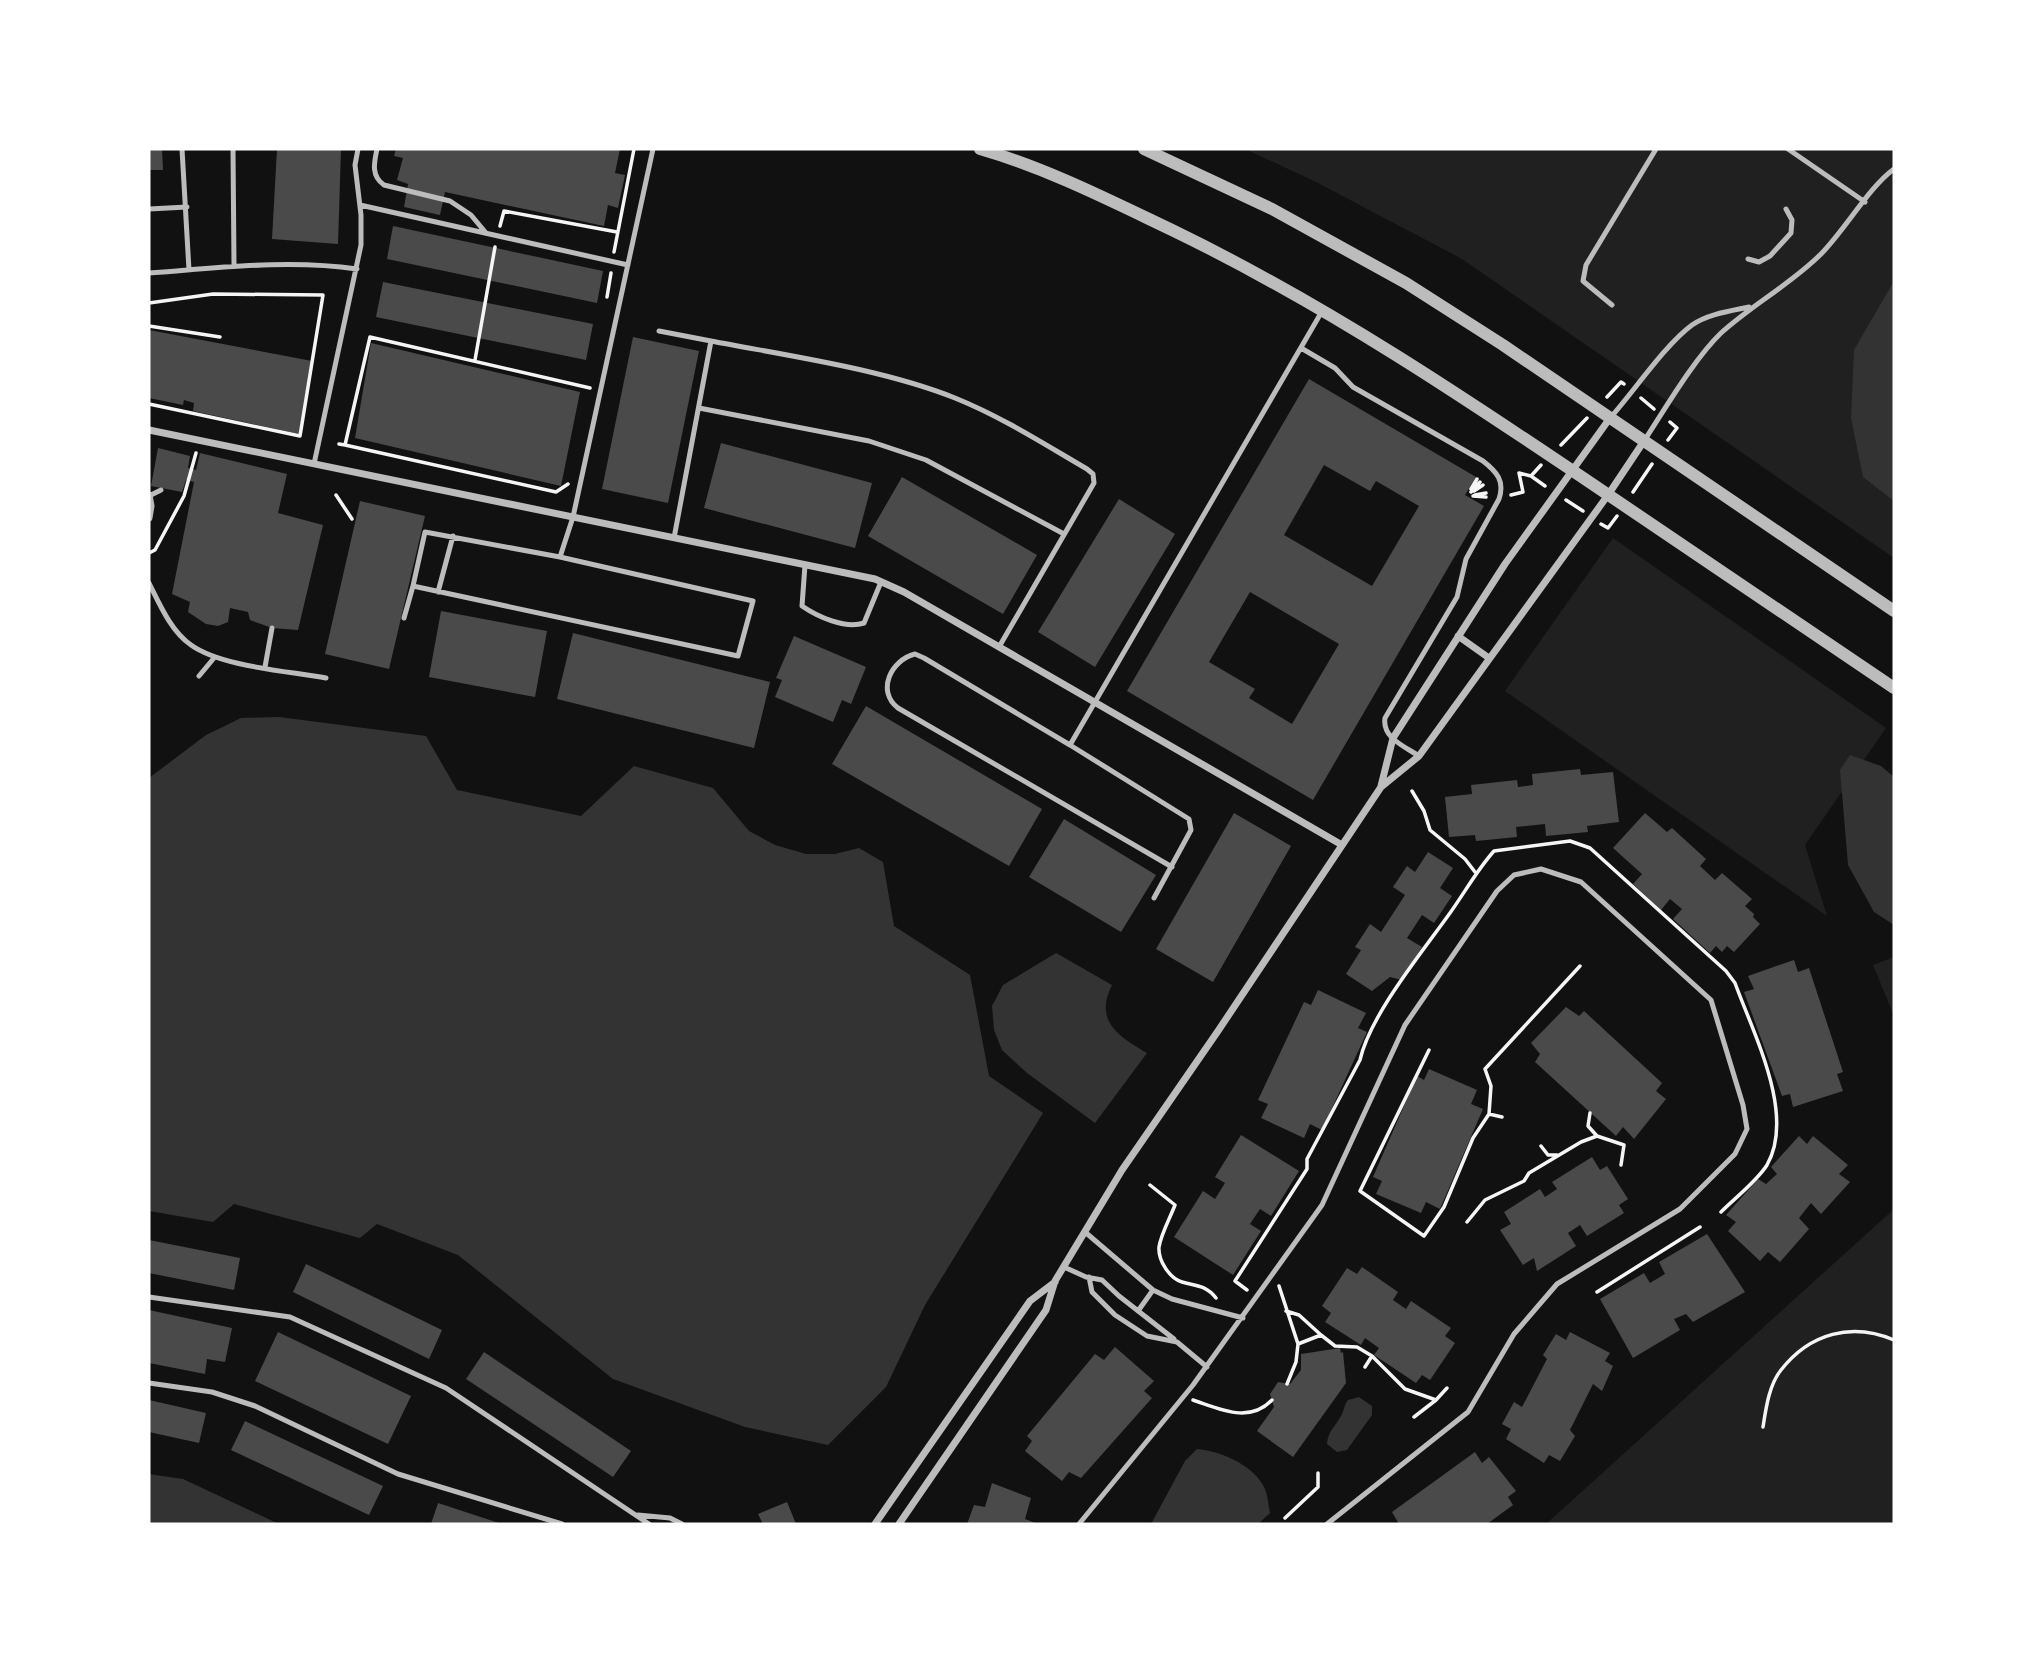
<svg xmlns="http://www.w3.org/2000/svg" width="2043" height="1673" viewBox="0 0 2043 1673" font-family="Helvetica,sans-serif">
<rect width="100%" height="100%" fill="#111"/>
<path fill="#202020" d="M 1245,149 L 1894,149 L 1894,558 L 1462,259 L 1316,182 Z
M 1613,538 L 1886,728 L 1805,845 L 1827,916 L 1505,691 Z
M 1894,957 L 1894,1016 L 1873,965 Z
M 1894,1209 L 1894,1524 L 1546,1524 Z"/>
<path fill="#333" d="M 1894,281 L 1894,501 L 1863,477 L 1851,418 L 1854,350 Z
M 279,717 L 426,736 L 457,790 L 581,816 L 634,766 L 713,788 L 749,831 L 775,845 L 806,854 L 835,854 L 859,848 L 883,862 L 894,926 L 970,975 L 989,1076 L 1043,1113 L 925,1305 L 886,1387 L 828,1445 L 745,1427 L 613,1379 L 458,1255 L 377,1224 L 360,1238 L 234,1204 L 213,1222 L 149,1211 L 149,778 L 206,735 L 241,718 Z
M 1850,755 L 1881,766 L 1894,777 L 1894,925 L 1874,912 L 1848,865 L 1840,770 Z
M 1056,953 L 1112,985 C 1094,1021 1118,1036 1147,1053 L 1095,1123 L 1027,1073 L 1002,1050 L 994,1030 L 992,1006 L 1003,985 Z
M 1359,1397 L 1372,1406 L 1372,1415 L 1347,1450 L 1337,1452 L 1327,1444 C 1328,1431 1335,1427 1341,1416 C 1344,1411 1344,1405 1348,1400 Z
M 1197,1449 C 1220,1451 1251,1464 1263,1485 C 1268,1493 1268,1504 1270,1513 L 1258,1524 L 1151,1524 L 1185,1461 Z
M 149,1474 L 183,1479 L 279,1524 L 149,1524 Z"/>
<path fill="#4a4a4a" fill-rule="evenodd" d="M 149,149 L 162,149 L 163,170 L 149,170 Z
M 277,149 L 341,149 L 338,244 L 272,239 Z
M 396,149 L 620,149 L 615,173 L 625,175 L 618,208 L 608,205 L 604,226 L 445,192 L 440,215 L 404,207 L 408,184 L 397,180 L 403,158 L 394,156 Z
M 393,226 L 603,271 L 597,303 L 387,259 Z
M 383,282 L 593,324 L 586,360 L 376,317 Z
M 149,330 L 312,361 L 299,434 L 193,411 L 194,403 L 184,400 L 183,405 L 149,398 Z
M 633,337 L 699,351 L 668,503 L 602,489 Z
M 371,343 L 580,392 L 561,486 L 355,438 Z
M 1309,379 L 1476,477 L 1465,495 L 1484,506 L 1313,800 L 1127,691 ZM 1324,465 L 1370,491 L 1376,481 L 1419,506 L 1372,586 L 1284,535 ZM 1250,592 L 1339,644 L 1292,724 L 1249,698 L 1255,689 L 1209,662 Z
M 721,443 L 872,483 L 855,548 L 704,508 Z
M 158,448 L 190,456 L 188,468 L 196,470 L 200,453 L 287,474 L 278,513 L 323,525 L 298,630 L 272,628 L 250,620 L 248,612 L 230,608 L 228,622 L 218,626 L 206,624 L 188,612 L 190,602 L 172,594 L 194,482 L 186,480 L 182,492 L 151,486 Z
M 902,477 L 1037,555 L 1003,614 L 868,536 Z
M 1119,499 L 1175,534 L 1095,667 L 1038,632 Z
M 360,501 L 425,516 L 389,669 L 325,654 Z
M 441,611 L 547,631 L 535,697 L 429,677 Z
M 573,633 L 770,682 L 754,748 L 557,699 Z
M 794,636 L 866,667 L 851,704 L 842,700 L 833,722 L 775,697 L 782,680 L 776,678 Z
M 866,706 L 1042,809 L 1009,866 L 832,764 Z
M 1580,769 L 1581,775 L 1613,772 L 1619,822 L 1587,826 L 1588,832 L 1546,836 L 1545,824 L 1516,827 L 1517,837 L 1476,841 L 1475,835 L 1449,837 L 1445,797 L 1472,794 L 1471,785 L 1517,780 L 1518,787 L 1533,785 L 1532,774 Z
M 1234,813 L 1291,846 L 1213,982 L 1156,949 Z
M 1645,813 L 1667,832 L 1672,828 L 1706,859 L 1700,866 L 1715,880 L 1722,873 L 1752,899 L 1745,906 L 1754,914 L 1753,917 L 1760,924 L 1734,952 L 1727,946 L 1722,952 L 1716,946 L 1710,953 L 1673,919 L 1682,909 L 1670,899 L 1661,910 L 1633,884 L 1642,874 L 1613,848 Z
M 1064,819 L 1156,875 L 1121,932 L 1029,877 Z
M 1428,852 L 1453,868 L 1440,888 L 1452,896 L 1434,923 L 1422,915 L 1407,938 L 1422,947 L 1402,980 L 1390,977 L 1372,991 L 1346,974 L 1361,950 L 1355,947 L 1370,924 L 1381,932 L 1405,895 L 1393,887 L 1407,866 L 1415,872 Z
M 1794,960 L 1798,972 L 1809,968 L 1843,1072 L 1837,1074 L 1843,1091 L 1793,1107 L 1790,1094 L 1782,1096 L 1744,992 L 1754,989 L 1748,976 Z
M 1318,990 L 1366,1013 L 1358,1028 L 1367,1032 L 1322,1130 L 1310,1124 L 1304,1138 L 1261,1118 L 1268,1104 L 1258,1100 L 1304,1002 L 1311,1005 Z
M 1566,1007 L 1579,1016 L 1584,1011 L 1662,1083 L 1656,1091 L 1666,1099 L 1634,1139 L 1623,1127 L 1616,1136 L 1535,1062 L 1540,1054 L 1531,1043 Z
M 1429,1069 L 1477,1090 L 1471,1104 L 1483,1109 L 1440,1209 L 1426,1202 L 1421,1213 L 1376,1194 L 1382,1181 L 1373,1177 L 1417,1076 L 1424,1080 Z
M 1241,1135 L 1299,1171 L 1271,1216 L 1260,1209 L 1250,1224 L 1261,1231 L 1233,1275 L 1174,1237 L 1203,1191 L 1215,1199 L 1225,1183 L 1215,1177 Z
M 1799,1136 L 1807,1144 L 1813,1136 L 1848,1165 L 1839,1174 L 1850,1182 L 1821,1214 L 1811,1203 L 1799,1218 L 1809,1229 L 1780,1262 L 1768,1252 L 1760,1261 L 1728,1231 L 1736,1222 L 1726,1215 L 1758,1179 L 1766,1184 L 1777,1174 L 1771,1167 Z
M 1592,1157 L 1600,1170 L 1607,1166 L 1628,1199 L 1619,1205 L 1624,1213 L 1587,1236 L 1580,1225 L 1568,1233 L 1576,1246 L 1537,1271 L 1534,1258 L 1523,1265 L 1500,1230 L 1511,1224 L 1504,1212 L 1540,1189 L 1545,1197 L 1557,1189 L 1552,1182 Z
M 1707,1234 L 1745,1292 L 1693,1322 L 1686,1314 L 1674,1319 L 1680,1330 L 1633,1358 L 1600,1299 L 1644,1273 L 1650,1283 L 1665,1274 L 1659,1262 Z
M 149,1240 L 240,1258 L 234,1290 L 149,1273 Z
M 306,1264 L 442,1330 L 429,1359 L 293,1292 Z
M 1362,1267 L 1398,1292 L 1393,1300 L 1406,1309 L 1411,1301 L 1451,1328 L 1445,1336 L 1455,1343 L 1430,1380 L 1422,1375 L 1416,1383 L 1374,1355 L 1379,1348 L 1365,1338 L 1361,1345 L 1325,1322 L 1331,1313 L 1322,1306 L 1347,1268 L 1357,1274 Z
M 149,1310 L 232,1328 L 225,1362 L 207,1359 L 205,1374 L 149,1363 Z
M 278,1332 L 411,1396 L 388,1444 L 255,1381 Z
M 1570,1332 L 1610,1353 L 1605,1361 L 1613,1366 L 1602,1391 L 1593,1384 L 1570,1430 L 1575,1436 L 1560,1461 L 1549,1455 L 1544,1463 L 1506,1439 L 1511,1429 L 1502,1424 L 1514,1402 L 1522,1407 L 1547,1359 L 1543,1355 L 1556,1334 L 1566,1340 Z
M 1115,1347 L 1154,1381 L 1144,1391 L 1152,1398 L 1081,1478 L 1069,1472 L 1062,1481 L 1025,1451 L 1032,1441 L 1027,1436 L 1095,1354 L 1104,1360 Z
M 1340,1348 L 1341,1353 L 1343,1352 L 1346,1383 L 1293,1457 L 1257,1431 L 1274,1407 L 1270,1394 L 1278,1382 L 1290,1384 L 1301,1370 L 1301,1354 Z
M 484,1352 L 631,1451 L 613,1477 L 466,1379 Z
M 149,1400 L 206,1413 L 199,1443 L 149,1432 Z
M 245,1421 L 383,1486 L 369,1515 L 231,1450 Z
M 1475,1452 L 1482,1463 L 1489,1457 L 1516,1491 L 1508,1497 L 1513,1505 L 1487,1524 L 1399,1524 L 1392,1512 Z
M 992,1483 L 1031,1498 L 1025,1519 L 1038,1524 L 967,1524 L 974,1505 L 985,1507 Z
M 787,1502 L 796,1524 L 763,1524 L 758,1514 Z
M 438,1503 L 502,1524 L 431,1524 Z"/>
<g fill="none" stroke-linecap="round" stroke-linejoin="round">
<path stroke="#f5f5f5" stroke-width="3.5" d="M 500,226 L 504,211 L 617,232
M 614,252 L 634,149
M 607,297 L 611,273
M 149,303 L 213,294 L 323,295 L 300,436 L 149,404
M 149,326 L 220,337
M 475,360 L 495,247
M 1607,397 L 1621,382 L 1624,384
M 1641,398 L 1654,409
M 1668,440 L 1677,428 L 1670,422
M 339,444 L 345,445 L 370,337 L 590,388
M 345,445 L 556,492 L 568,484
M 1561,445 L 1587,418
M 1531,476 L 1541,465
M 1471,489 L 1477,479
M 1474,491 L 1483,485
M 1471,492 L 1480,482
M 1633,492 L 1652,464
M 336,495 L 352,519
M 1475,495 L 1486,493
M 1511,495 L 1523,492 L 1519,473 L 1531,476 L 1545,486
M 1473,496 L 1486,497
M 1566,500 L 1583,511
M 1601,524 L 1608,528 L 1617,516
M 149,553 L 155,550 L 184,496 L 196,453
M 1412,791 L 1424,811 L 1430,830 L 1465,859 L 1475,872
M 1429,1050 L 1360,1191 L 1424,1236 L 1444,1207 L 1473,1138 L 1489,1114 L 1491,1086 L 1485,1069 L 1580,966
M 1590,1113 L 1588,1126 L 1597,1136
M 1489,1114 L 1502,1117
M 1541,1146 L 1548,1155 L 1557,1155
M 1150,1185 L 1175,1205 C 1170,1218 1161,1234 1159,1247 C 1158,1260 1169,1278 1182,1282 C 1196,1286 1206,1285 1216,1298
M 1467,1222 L 1485,1200 L 1524,1181 L 1529,1173 L 1581,1142 L 1597,1136 L 1624,1145 L 1621,1165
M 1279,1286 L 1298,1344
M 1247,1290 L 1235,1281 L 1307,1169 L 1307,1159 L 1360,1060 C 1370,1015 1423,951 1450,913 C 1465,892 1477,870 1494,851 L 1570,841 L 1590,848 L 1726,971 L 1735,983 C 1753,1033 1796,1114 1767,1165 C 1757,1181 1735,1198 1721,1212
M 1597,1292 L 1700,1227
M 1286,1311 L 1299,1315 L 1321,1335
M 1365,1367 L 1372,1356
M 1287,1384 L 1296,1362 L 1298,1344 L 1321,1335 L 1335,1346 L 1357,1347 L 1372,1356 L 1405,1389 L 1436,1400 L 1447,1388
M 1193,1400 C 1220,1409 1249,1424 1272,1400
M 1414,1417 L 1436,1400
M 1763,1427 C 1766,1408 1769,1385 1781,1370 C 1810,1333 1852,1322 1894,1340
M 1285,1518 L 1318,1487 L 1318,1473"/>
<path stroke="#bcbcbc" stroke-width="5" d="M 182,149 L 189,270
M 233,149 L 234,265
M 377,149 C 374,163 371,176 384,185 L 450,201 L 471,215 L 486,233
M 1788,149 L 1865,202
M 360,205 L 628,265
M 149,209 L 187,207
M 1748,259 L 1759,262 L 1770,256 L 1791,233 L 1792,220 L 1786,209
M 149,273 C 218,268 288,259 357,269
M 1612,305 L 1583,281 L 1586,265 L 1656,149
M 659,331 L 711,341
M 1301,348 L 1335,368 L 1353,387 L 1483,461 C 1497,472 1505,481 1499,499 L 1466,559 L 1457,597 L 1385,718 C 1382,738 1404,746 1419,756
M 699,408 L 869,441 L 926,460 L 1064,534
M 1611,417 C 1635,390 1665,345 1692,325 C 1708,314 1730,311 1749,307
M 1644,441 C 1665,409 1694,359 1721,333 C 1753,304 1791,284 1821,254 C 1845,230 1869,187 1894,169
M 314,464 L 361,245 L 361,215 L 355,165 L 358,149
M 149,496 L 161,490
M 674,538 L 711,341 C 789,356 882,369 955,398 C 1002,417 1044,444 1087,469 L 1093,474 L 1094,483 L 999,647
M 560,557 L 425,532 L 413,586 L 738,656 L 753,601 L 560,557 L 573,517 L 653,149
M 805,565 L 802,606 C 818,617 845,629 864,623 L 881,582
M 149,583 C 160,605 171,631 191,645 C 222,667 288,671 326,678
M 438,592 L 453,536
M 404,618 L 413,586
M 265,667 L 272,628
M 199,676 L 214,658
M 1070,745 L 924,658 L 915,654 C 891,660 876,691 898,708 L 1172,867
M 1154,898 L 1191,830 L 1189,819 L 1070,745 L 1321,313
M 1085,1232 L 1153,1290 L 1172,1299 L 1243,1318
M 1064,1267 L 1086,1277 L 1102,1280 L 1119,1296 L 1174,1339
M 1089,1277 L 1092,1292 L 1115,1315 L 1147,1336 L 1177,1342 L 1207,1367
M 149,1297 L 290,1317 L 446,1388 L 649,1524
M 1138,1311 L 1153,1290
M 149,1383 L 212,1392 L 255,1406 L 398,1474 L 562,1524
M 638,1515 L 670,1518 L 682,1524
M 1079,1524 L 1193,1385 L 1322,1205 L 1405,1025 L 1497,891 L 1514,875 L 1541,869 L 1581,882 L 1711,1000 L 1743,1105 L 1747,1129 L 1735,1154 L 1680,1209 L 1557,1284 L 1514,1334 L 1468,1412 L 1327,1524"/>
<path stroke="#bcbcbc" stroke-width="7" d="M 149,430 L 875,579 L 904,592 L 1342,845
M 149,495 L 151,506 L 149,518
M 1458,636 L 1489,658
M 1381,786 L 1393,738 L 1505,564 L 1610,418
M 875,1524 L 1030,1301 L 1055,1282
M 899,1524 L 1046,1310 L 1055,1281 L 1122,1170 L 1218,1031 L 1381,787 L 1419,756 L 1608,495 L 1644,441"/>
<path stroke="#bcbcbc" stroke-width="12" d="M 980,149 C 1046,168 1109,200 1172,230 C 1327,305 1468,400 1610,496 C 1705,561 1800,624 1894,688
M 1144,149 L 1272,209 L 1406,283 L 1503,345 L 1894,611"/>
</g>
<rect width="2043" height="1673" fill="none" stroke="#ffffff" stroke-width="301"/>
</svg>
